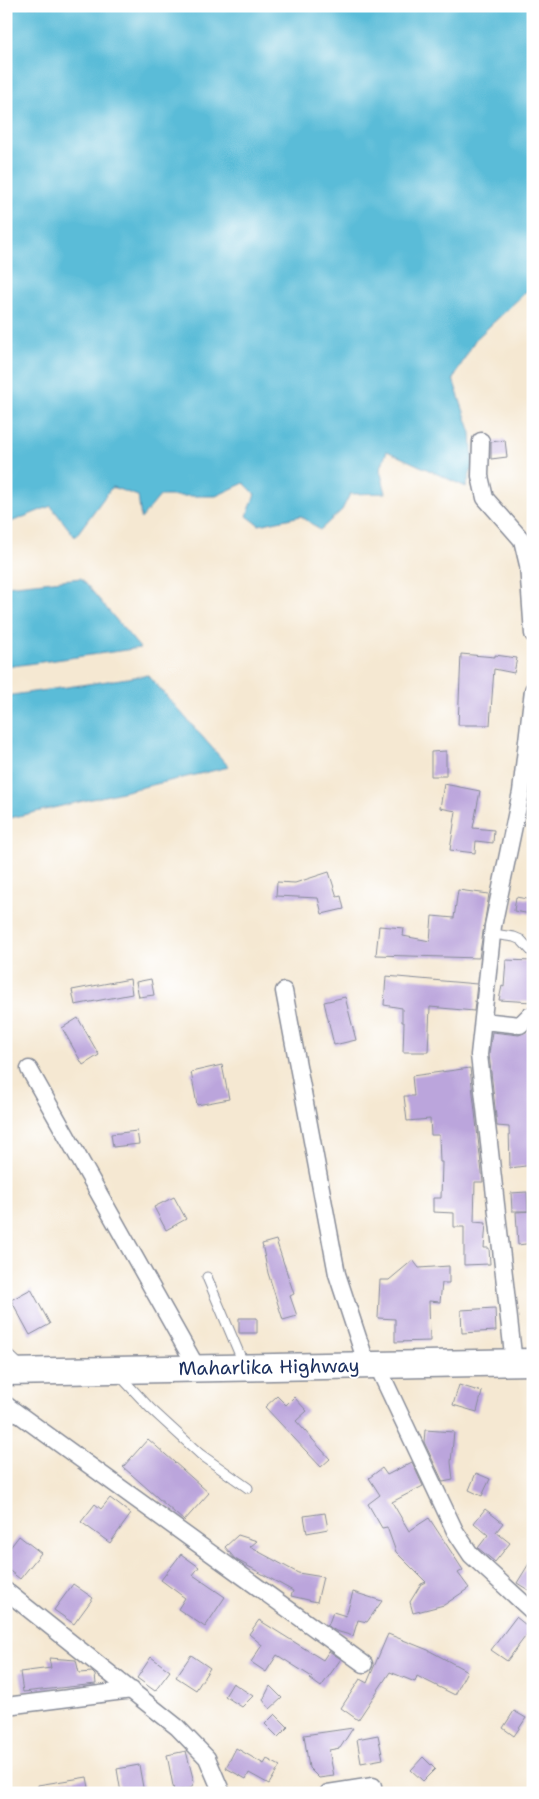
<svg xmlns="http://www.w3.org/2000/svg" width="539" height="1799" viewBox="0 0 539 1799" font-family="'Shantell Sans',sans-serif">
<rect width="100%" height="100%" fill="#fff"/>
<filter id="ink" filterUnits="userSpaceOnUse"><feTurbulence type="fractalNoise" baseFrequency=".02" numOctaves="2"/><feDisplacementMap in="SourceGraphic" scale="10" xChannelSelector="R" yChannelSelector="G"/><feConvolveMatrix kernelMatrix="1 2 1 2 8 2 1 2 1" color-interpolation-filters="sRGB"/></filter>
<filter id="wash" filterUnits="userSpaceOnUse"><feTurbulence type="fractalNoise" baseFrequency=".0096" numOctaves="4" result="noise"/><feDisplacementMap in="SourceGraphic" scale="20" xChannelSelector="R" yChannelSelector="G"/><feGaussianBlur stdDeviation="1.12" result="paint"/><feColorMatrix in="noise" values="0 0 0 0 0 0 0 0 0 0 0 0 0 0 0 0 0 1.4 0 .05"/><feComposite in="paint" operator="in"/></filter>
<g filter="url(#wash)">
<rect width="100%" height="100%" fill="#f5e8d2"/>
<path fill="#5abcd8" stroke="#3a769b" d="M 6,6 L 533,6 L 533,257 L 531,258 L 528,290 L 475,340 L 453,379 L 471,433 L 473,464 L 466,487 L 387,451 L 380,470 L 386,493 L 350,494 L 342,510 L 320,530 L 301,516 L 259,525 L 247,516 L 255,494 L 244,483 L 216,496 L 160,496 L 141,519 L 138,496 L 112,487 L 75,537 L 51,506 L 6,524 Z
M 81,578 L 140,648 L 6,667 L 6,586 Z
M 148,675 L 229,767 L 6,819 L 6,696 Z"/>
<g id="blocks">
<path fill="#bba5dc" d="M 505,440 L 507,457 L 491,459 L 491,442 Z
M 461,654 L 495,657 L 495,655 L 517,658 L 514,673 L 494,669 L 490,725 L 458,725 Z
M 446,751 L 446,776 L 431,776 L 431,752 Z
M 444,784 L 480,791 L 473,828 L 494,830 L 493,843 L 476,841 L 475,853 L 450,850 L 456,811 L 440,808 Z
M 329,872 L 337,897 L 341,896 L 344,909 L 322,914 L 318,898 L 276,896 L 277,882 L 295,883 Z
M 458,890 L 489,894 L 479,958 L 376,955 L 379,926 L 404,928 L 403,936 L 430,941 L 432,916 L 454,918 Z
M 516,897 L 533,900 L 531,914 L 514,911 Z
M 506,960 L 533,961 L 533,1002 L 499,1000 L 502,986 L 504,987 Z
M 386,976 L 477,984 L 474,1011 L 430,1007 L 428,1052 L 403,1052 L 404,1022 L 402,1022 L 402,1008 L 384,1005 Z
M 130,979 L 132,994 L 75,1005 L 72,990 Z
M 151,979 L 154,995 L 139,997 L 136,982 Z
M 345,997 L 356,1040 L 334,1045 L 324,1002 Z
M 78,1018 L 99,1055 L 83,1065 L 62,1028 Z
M 528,1031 L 533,1031 L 533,1165 L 510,1168 L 509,1127 L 497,1126 L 489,1054 L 492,1032 L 519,1035 Z
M 222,1065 L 229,1099 L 197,1105 L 191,1072 Z
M 470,1068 L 483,1182 L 475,1182 L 474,1222 L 486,1223 L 484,1248 L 489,1248 L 490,1264 L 464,1265 L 464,1227 L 454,1227 L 454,1213 L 433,1212 L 433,1198 L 441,1198 L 442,1162 L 440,1162 L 439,1135 L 431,1135 L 430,1119 L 407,1121 L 404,1096 L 414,1096 L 412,1076 Z
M 137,1131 L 139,1144 L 113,1147 L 111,1134 Z
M 527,1192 L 528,1211 L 512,1211 L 511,1193 Z
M 174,1197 L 186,1219 L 166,1230 L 154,1207 Z
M 533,1211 L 533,1243 L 518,1245 L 516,1212 Z
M 276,1240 L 294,1294 L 290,1296 L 297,1316 L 283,1320 L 268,1273 L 262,1244 Z
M 413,1260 L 419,1268 L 449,1266 L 449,1283 L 442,1283 L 440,1302 L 429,1301 L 430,1341 L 395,1342 L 395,1319 L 378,1318 L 380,1280 L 389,1280 Z
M 31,1289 L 50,1324 L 30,1335 L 11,1300 Z
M 495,1308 L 496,1331 L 462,1333 L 461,1310 Z
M 239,1318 L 257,1318 L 257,1333 L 239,1333 Z
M 459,1385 L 482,1392 L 477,1412 L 453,1405 Z
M 277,1396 L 286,1405 L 294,1397 L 307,1411 L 296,1421 L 330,1459 L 321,1467 L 265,1407 Z
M 425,1430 L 454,1432 L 451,1462 L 453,1480 L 443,1482 L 424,1442 Z
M 148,1439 L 209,1493 L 184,1521 L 123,1467 Z
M 412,1462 L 423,1486 L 392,1502 L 409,1531 L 429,1518 L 463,1570 L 458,1573 L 469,1588 L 444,1605 L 413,1613 L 410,1602 L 421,1584 L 426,1582 L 396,1552 L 387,1527 L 382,1528 L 368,1504 L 380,1495 L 369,1478 L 382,1468 L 387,1475 Z
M 476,1473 L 490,1479 L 482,1496 L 469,1490 Z
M 110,1498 L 131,1514 L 110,1543 L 81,1522 L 95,1504 L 101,1509 Z
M 485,1509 L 503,1523 L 496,1532 L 510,1543 L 495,1562 L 478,1548 L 488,1535 L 474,1523 Z
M 325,1513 L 328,1529 L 307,1533 L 304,1516 Z
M 238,1535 L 257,1541 L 250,1547 L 298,1573 L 323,1577 L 317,1602 L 291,1596 L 293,1591 L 235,1559 L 225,1547 Z
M 19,1536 L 41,1553 L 20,1579 L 6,1568 L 6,1553 Z
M 181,1554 L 199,1567 L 193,1575 L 225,1597 L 205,1627 L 178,1609 L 185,1598 L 161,1580 Z
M 533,1557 L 533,1593 L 517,1583 Z
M 73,1584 L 93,1598 L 74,1624 L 54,1610 Z
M 353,1592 L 382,1601 L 367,1622 L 358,1620 L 353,1636 L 336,1631 L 328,1626 L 333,1612 L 346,1616 Z
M 516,1617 L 531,1629 L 507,1661 L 491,1650 Z
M 259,1620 L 323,1660 L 329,1651 L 341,1659 L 321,1687 L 310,1679 L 312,1677 L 277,1655 L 266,1672 L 251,1662 L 262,1645 L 249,1634 Z
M 388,1634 L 428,1650 L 467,1671 L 455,1695 L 417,1676 L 415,1682 L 390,1672 L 358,1720 L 341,1708 L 360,1679 L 367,1683 Z
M 191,1655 L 210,1668 L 196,1690 L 176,1677 Z
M 151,1657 L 170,1671 L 155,1691 L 137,1678 Z
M 49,1658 L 76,1660 L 79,1673 L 92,1672 L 95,1675 L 96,1684 L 23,1692 L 20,1672 L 51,1668 Z
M 233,1683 L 253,1696 L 242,1707 L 225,1696 Z
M 270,1686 L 282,1698 L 270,1709 L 263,1700 Z
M 514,1711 L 526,1718 L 514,1736 L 503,1728 Z
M 275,1714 L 288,1727 L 278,1737 L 265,1724 Z
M 353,1728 L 340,1748 L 329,1750 L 334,1776 L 319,1778 L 309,1768 L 304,1735 Z
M 378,1735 L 383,1759 L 361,1763 L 357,1739 Z
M 236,1748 L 264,1764 L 267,1759 L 280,1766 L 269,1784 L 249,1773 L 246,1779 L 226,1768 Z
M 186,1751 L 194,1782 L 191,1788 L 174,1791 L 167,1755 Z
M 423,1757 L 435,1769 L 423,1781 L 411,1770 Z
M 139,1765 L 144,1793 L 121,1793 L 117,1769 Z
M 87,1777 L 90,1793 L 38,1793 L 38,1785 Z"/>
</g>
</g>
<g filter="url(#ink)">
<use href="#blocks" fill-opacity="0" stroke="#888c98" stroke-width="1"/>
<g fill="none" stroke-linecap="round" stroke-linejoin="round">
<g stroke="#888c98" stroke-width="11">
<path id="lane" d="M 493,934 L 514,937 L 521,940 L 533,953
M 207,1277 L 244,1365
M 6,1352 L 21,1366
M 120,1376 L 150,1408 L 200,1454 L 248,1488"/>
</g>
<g stroke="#888c98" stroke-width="19">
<path id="street" d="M 481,441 L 480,476 L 485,498 L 522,540 L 528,565 L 533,634
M 284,991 L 337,1274 L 367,1365
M 483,1021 L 520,1025 L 529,1016
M 29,1069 L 197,1368
M 514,1363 L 479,1055 L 493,926 L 521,792 L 533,690
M 377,1365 L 455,1531 L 471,1555 L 533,1612
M 6,1405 L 364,1664
M 6,1591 L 177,1727 L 207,1758 L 222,1793
M 6,1706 L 132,1690
M 328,1793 L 373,1786"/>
</g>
<g stroke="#888c98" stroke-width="29">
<path id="primary" d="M 6,1372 L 533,1362"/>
</g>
<use href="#lane" stroke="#fff" stroke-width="9"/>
<use href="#street" stroke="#fff" stroke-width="16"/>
<use href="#primary" stroke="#fff" stroke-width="26"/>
</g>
</g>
<g text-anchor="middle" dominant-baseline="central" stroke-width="4" stroke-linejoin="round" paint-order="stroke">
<g font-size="19" fill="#1b2f5e" stroke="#fff">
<text transform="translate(269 1367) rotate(-1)">Maharlika Highway</text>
</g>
</g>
<rect width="539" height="1799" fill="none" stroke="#fff" stroke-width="25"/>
</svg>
